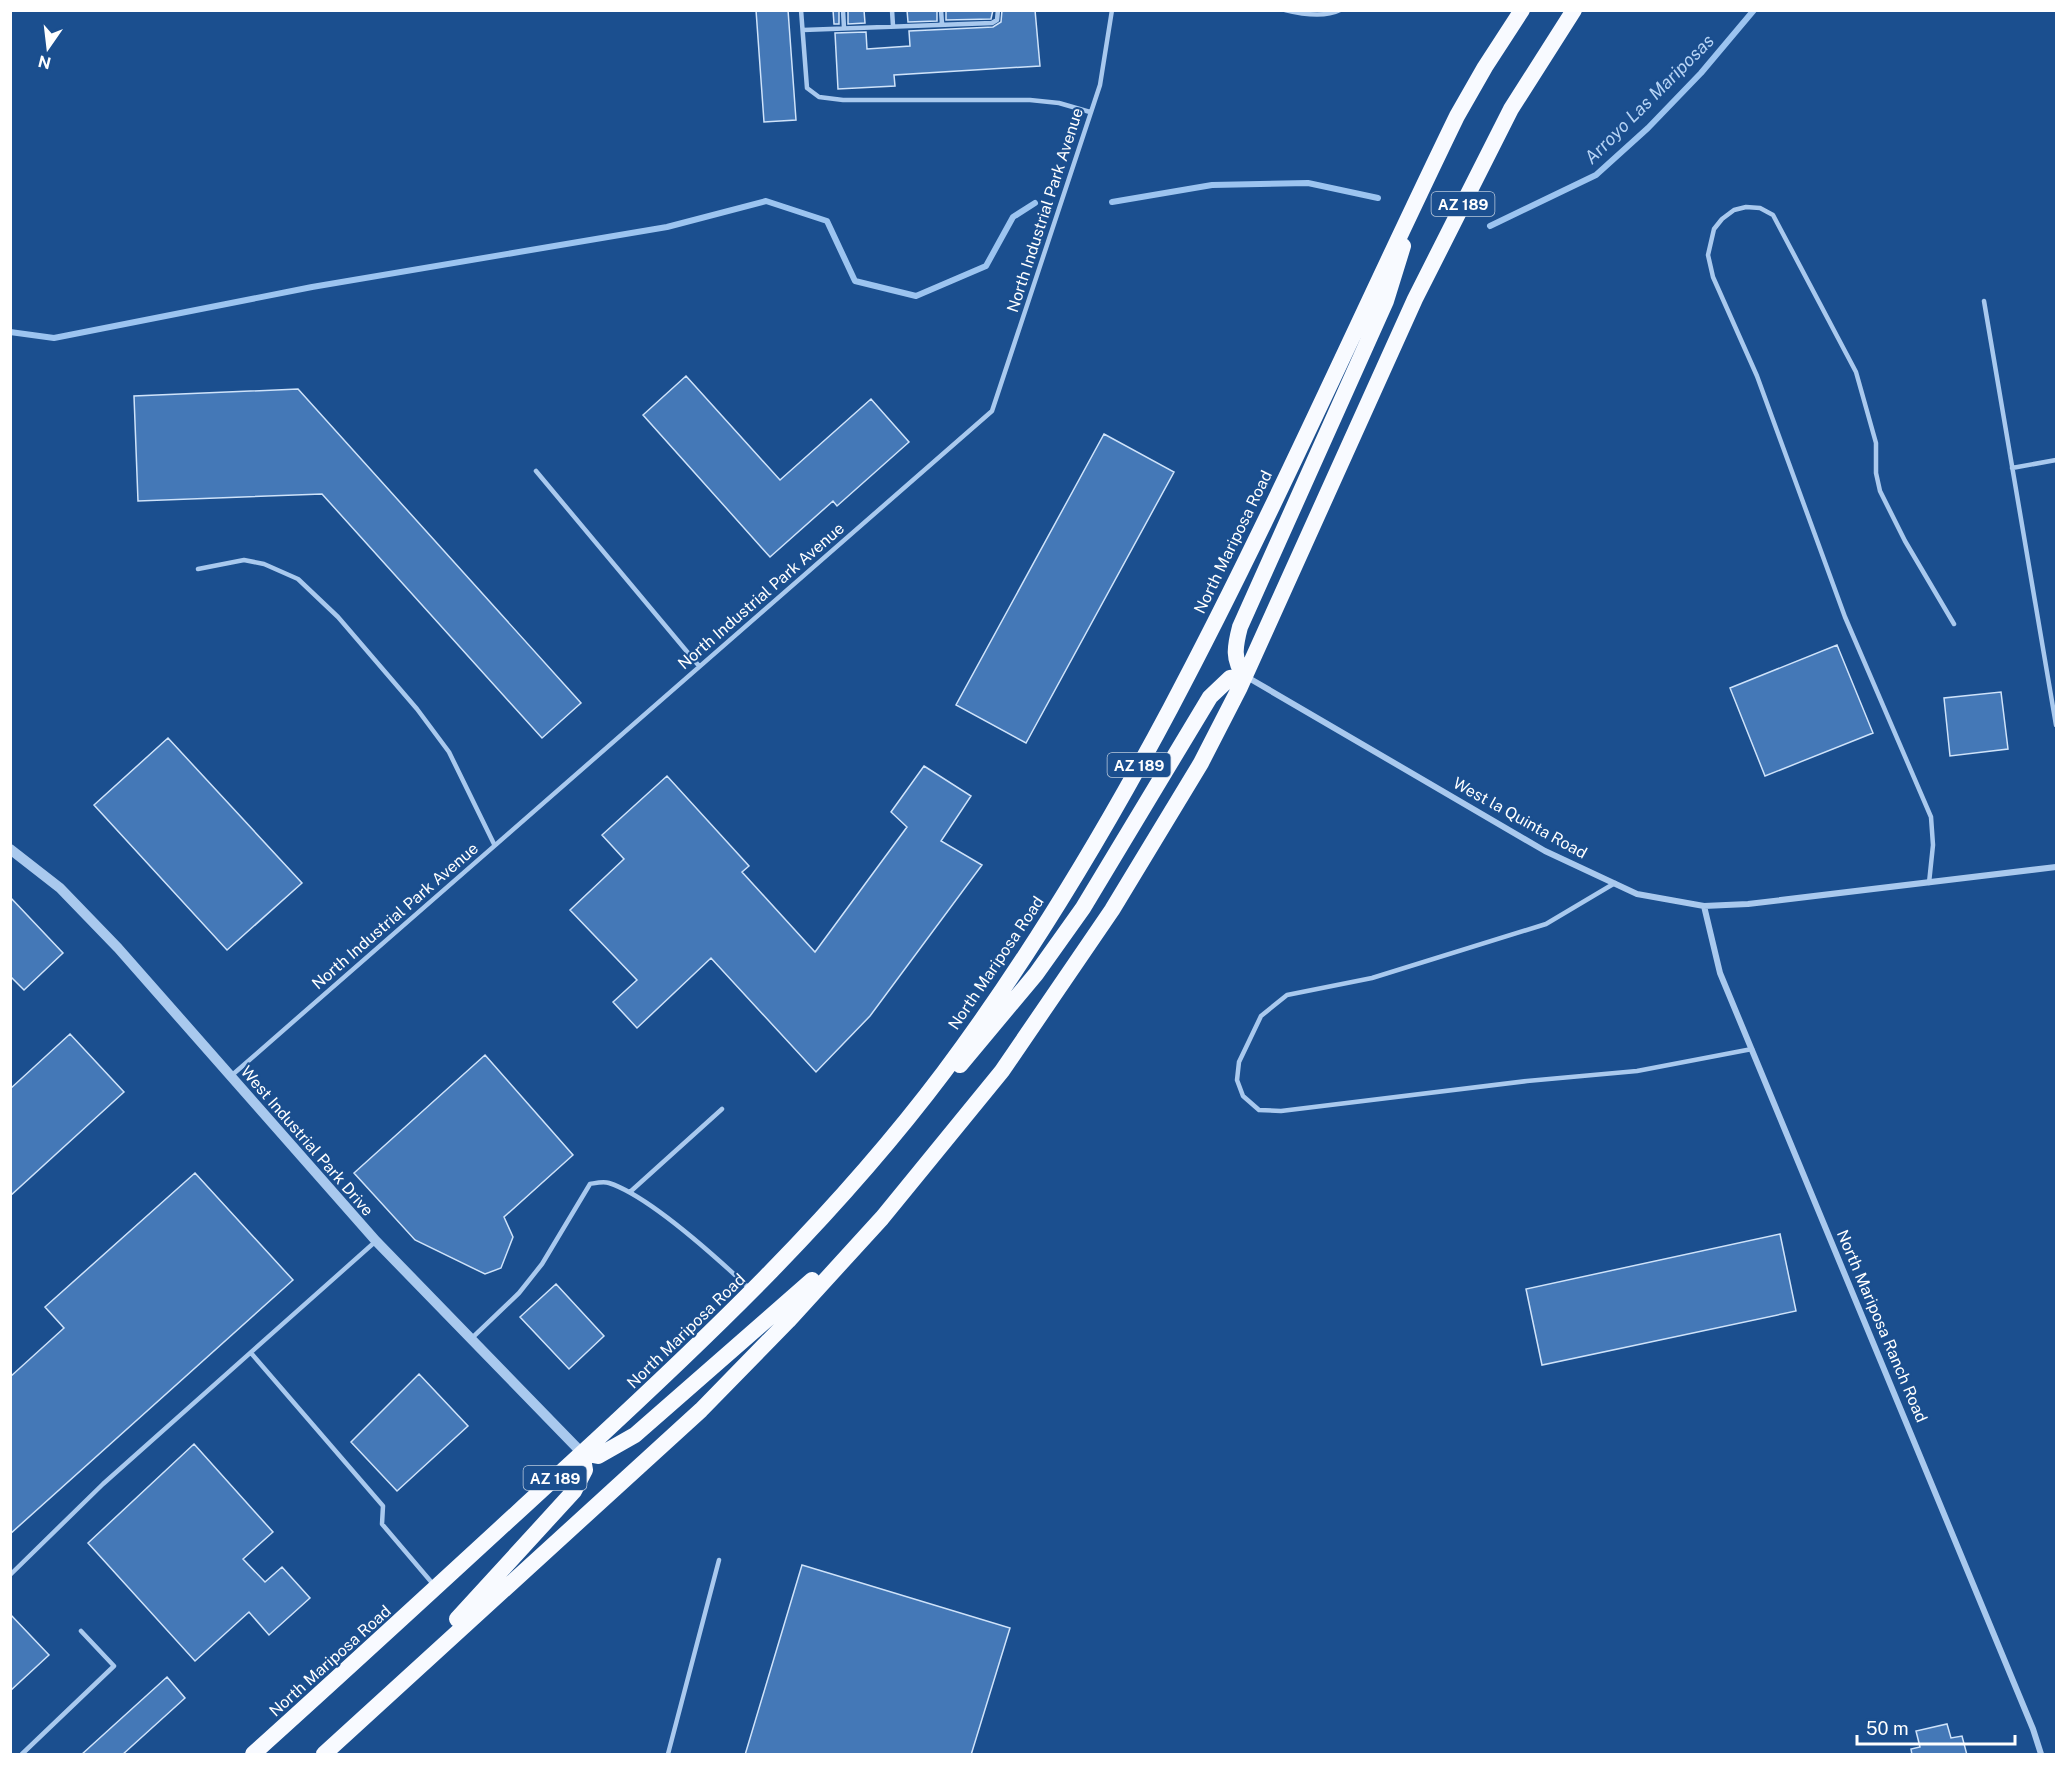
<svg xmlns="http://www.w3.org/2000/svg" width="2067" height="1765" viewBox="0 0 2067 1765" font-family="'Public Sans',sans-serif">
<rect width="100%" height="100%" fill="#1b4f8f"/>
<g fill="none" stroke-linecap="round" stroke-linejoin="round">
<path stroke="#9cc4f0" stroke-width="6" d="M 1112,202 L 1212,185 L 1308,183 L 1378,198
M 1490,226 L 1596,175 L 1648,128 L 1701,73 L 1754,10
M 10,332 L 54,338 L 312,287 L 667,227 L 766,201 L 827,221 L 855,281 L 916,296 L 986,266 L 1013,217 L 1035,203"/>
</g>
<path fill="#4478b7" stroke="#cfe3fa" stroke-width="1.5" d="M 756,10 L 788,10 L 796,120 L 764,122 Z
M 833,10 L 839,10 L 839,24 L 834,24 Z
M 848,10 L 864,10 L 865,23 L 848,24 Z
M 907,10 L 937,10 L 937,21 L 908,22 Z
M 946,10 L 993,10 L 991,19 L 946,20 Z
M 1002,10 L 1035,10 L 1040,66 L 894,75 L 895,86 L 838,89 L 835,33 L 866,32 L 867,49 L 910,46 L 909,31 L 993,27 L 1001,22 Z
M 686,376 L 780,480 L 871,399 L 909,442 L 837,506 L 833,501 L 770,557 L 643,415 Z
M 298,389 L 581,703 L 542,738 L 322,494 L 138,501 L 134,396 Z
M 1104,434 L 1174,472 L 1026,743 L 956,705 Z
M 1837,645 L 1873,733 L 1765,776 L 1730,688 Z
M 2001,692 L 2008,749 L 1950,756 L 1944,698 Z
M 168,738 L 302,883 L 227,950 L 94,805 Z
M 924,766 L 971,796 L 941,841 L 982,865 L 870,1016 L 816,1072 L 711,958 L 637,1028 L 613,1002 L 637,980 L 570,910 L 624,859 L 602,835 L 667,776 L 749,866 L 742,872 L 815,952 L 907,827 L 891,812 Z
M 10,897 L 63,953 L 24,990 L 10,976 Z
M 70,1034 L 124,1092 L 10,1196 L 10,1089 Z
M 485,1055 L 573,1155 L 504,1217 L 513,1237 L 501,1268 L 485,1274 L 415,1240 L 354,1173 Z
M 195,1173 L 293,1280 L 10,1534 L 10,1377 L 64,1328 L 45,1307 Z
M 1780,1234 L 1796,1311 L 1542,1365 L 1526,1289 Z
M 556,1284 L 604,1336 L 569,1369 L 520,1317 Z
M 419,1374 L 468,1426 L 397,1491 L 351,1442 Z
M 194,1444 L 273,1532 L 243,1559 L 265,1582 L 282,1567 L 310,1598 L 269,1635 L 249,1612 L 195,1661 L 88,1543 Z
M 802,1565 L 1010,1628 L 971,1755 L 745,1755 Z
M 10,1614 L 49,1655 L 10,1691 Z
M 167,1677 L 185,1698 L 122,1755 L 81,1755 Z
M 1947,1724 L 1951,1738 L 1962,1736 L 1967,1755 L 1912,1755 L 1911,1749 L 1920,1747 L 1916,1731 Z"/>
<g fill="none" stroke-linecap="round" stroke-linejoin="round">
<path stroke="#a9c9ee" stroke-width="4.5" d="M 801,10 L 807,88 L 819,97 L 843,100 L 1030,100 L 1059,103 L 1090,112
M 843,10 L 844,28
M 892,10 L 893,26
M 941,10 L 942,24
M 1285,10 C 1301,14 1324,18 1340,10
M 803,30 L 992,23 L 997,20 L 998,10
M 1984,301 L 2056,725
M 2012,468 L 2056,460
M 536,471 L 699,666
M 198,569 L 244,560 L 264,564 L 298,579 L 338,617 L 417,709 L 449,752 L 494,844
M 1615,883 L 1546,924 L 1372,978 L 1287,995 L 1261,1016 L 1239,1062 L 1237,1080 L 1243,1096 L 1259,1110 L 1281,1111 L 1527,1081 L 1637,1071 L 1752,1049
M 1929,883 L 1933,845 L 1931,817 L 1845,617 L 1757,376 L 1713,277 L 1708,255 L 1714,229 L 1722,219 L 1734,210 L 1746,207 L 1760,208 L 1773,215 L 1856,372 L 1876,443 L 1876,473 L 1880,491 L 1905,541 L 1954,624
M 231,1076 L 992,411 L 1100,85 L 1112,10
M 630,1192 L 722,1109
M 472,1338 L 519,1293 L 542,1264 L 590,1184 C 596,1183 603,1181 609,1183 C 649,1196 717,1258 749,1288
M 251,1353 L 383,1506 L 382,1524 L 433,1584
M 10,1575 L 103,1484 L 376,1241
M 22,1754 L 114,1666 L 81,1631
M 668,1754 L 719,1560"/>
<path stroke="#a9c9ee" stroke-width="6" d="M 1247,677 L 1545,851 L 1637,894 L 1704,906 L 1748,904 L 2056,867
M 1704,906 L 1720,973 L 2033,1729 L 2041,1754"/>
<path stroke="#a9c9ee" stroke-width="10" d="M 10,849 L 60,888 L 118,948 L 376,1241 L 582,1453"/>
<path stroke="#f8faff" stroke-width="16" d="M 1245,676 C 1232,660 1235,646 1240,627 L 1386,301 L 1403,246
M 960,1065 L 1036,974 L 1083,908 L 1210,697 L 1230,678 L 1245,676
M 582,1453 L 598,1456 L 635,1435 L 812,1280
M 457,1619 L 574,1491 L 585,1470 L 582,1453
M 253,1754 C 363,1655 472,1554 581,1454 C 711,1334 838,1213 944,1072 C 1161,782 1300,439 1457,116 L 1485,67 L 1522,10
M 324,1754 L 701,1410 L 788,1321 L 882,1218 L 1002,1071 L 1112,910 L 1201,763 L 1240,687 L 1415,299 L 1511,109 L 1574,10"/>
</g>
<g text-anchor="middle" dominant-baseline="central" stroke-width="4.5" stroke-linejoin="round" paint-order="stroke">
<g fill="#1b4f8f" stroke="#bbcadd" stroke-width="1.5">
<rect x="1431.5" y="192" width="63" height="24" rx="4.5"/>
<rect x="1107.5" y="753" width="63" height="24" rx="4.5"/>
<rect x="523.5" y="1466" width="63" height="24" rx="4.5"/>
</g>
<g font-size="15" font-weight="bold" fill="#fff">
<text x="1463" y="204">AZ 189</text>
<text x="1139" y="765">AZ 189</text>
<text x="555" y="1478">AZ 189</text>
</g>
<g font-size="16" fill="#fff" stroke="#1b4f8f">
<text transform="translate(1045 210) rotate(-72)">North Industrial Park Avenue</text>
<text transform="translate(1233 542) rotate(-64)">North Mariposa Road</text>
<text transform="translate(761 596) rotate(-41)">North Industrial Park Avenue</text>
<text transform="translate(1520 818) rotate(29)">West la Quinta Road</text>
<text transform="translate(395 916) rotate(-41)">North Industrial Park Avenue</text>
<text transform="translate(996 963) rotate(-56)">North Mariposa Road</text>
<text transform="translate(307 1141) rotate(49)">West Industrial Park Drive</text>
<text transform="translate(1882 1326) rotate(67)">North Mariposa Ranch Road</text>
<text transform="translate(686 1331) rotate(-44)">North Mariposa Road</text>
<text transform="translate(330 1661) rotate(-42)">North Mariposa Road</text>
</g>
<g font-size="18" font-style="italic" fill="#b5d3f5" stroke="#1b4f8f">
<text transform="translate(1649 99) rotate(-45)">Arroyo Las Mariposas</text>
</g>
</g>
<rect width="2067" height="1765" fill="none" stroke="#ffffff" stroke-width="24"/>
<g transform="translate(48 48) rotate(194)" stroke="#1b4f8f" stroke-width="4.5" paint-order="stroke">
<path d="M0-4.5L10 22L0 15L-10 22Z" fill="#ffffff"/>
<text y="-9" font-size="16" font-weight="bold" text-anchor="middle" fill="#ffffff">N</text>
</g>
<path d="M1857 1735v9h158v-9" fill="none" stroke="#ffffff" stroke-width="3"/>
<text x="1866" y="1735" font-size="18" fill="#ffffff" stroke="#1b4f8f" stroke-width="4.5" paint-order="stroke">50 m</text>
</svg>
